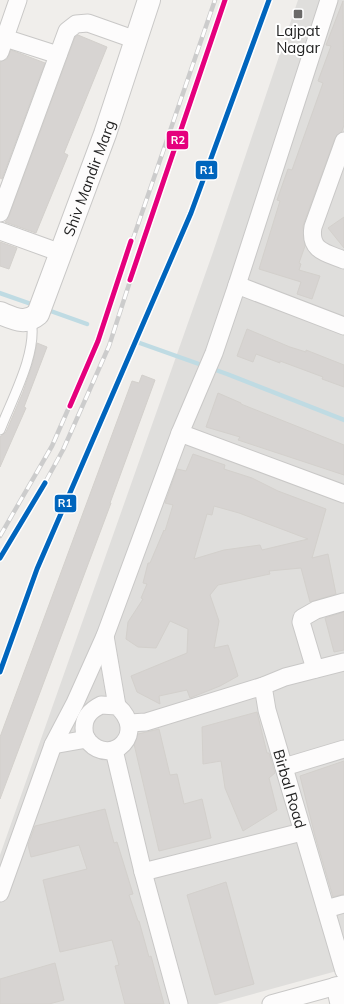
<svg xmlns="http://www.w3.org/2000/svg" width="344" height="1004" viewBox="0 0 344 1004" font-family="Mulish,sans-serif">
<rect width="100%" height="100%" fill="#f0eeeb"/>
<path fill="#dfdedc" d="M 298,0 L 344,0 L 344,969 L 217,1004 L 0,1004 L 0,855 L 212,255 Z"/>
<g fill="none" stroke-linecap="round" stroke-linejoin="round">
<path stroke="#bfdbe3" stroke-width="4.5" d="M 0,293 L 34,305
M 45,309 L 87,324
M 137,342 L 227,374 L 344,420"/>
</g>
<path fill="#d7d4d2" stroke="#d3d0cc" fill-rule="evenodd" d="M 343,1 L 344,125 L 342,131 L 335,138 L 303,226 L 305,246 L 299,263 L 301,264 L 299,270 L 320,276 L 312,299 L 297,294 L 301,282 L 259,269 L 280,201 L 277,200 L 288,169 L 292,170 L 323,83 L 318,81 L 331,46 L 326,45 Z
M 78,35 L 107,47 L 64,153 L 68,155 L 36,233 L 5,222 L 9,216 L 75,37 Z
M 11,50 L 45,63 L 2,179 L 0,178 L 0,62 L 7,59 Z
M 344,217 L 344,248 L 328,228 Z
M 0,242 L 17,248 L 9,269 L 0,266 Z
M 247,329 L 290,347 L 306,352 L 306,350 L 344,365 L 344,387 L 322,379 L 323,377 L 280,361 L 280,363 L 256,354 L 253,362 L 237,356 Z
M 37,343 L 47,347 L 24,407 L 26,408 L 0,467 L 0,437 L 6,432 L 23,392 L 33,362 Z
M 142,375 L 155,380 L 110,503 L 111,503 L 0,799 L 0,737 L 132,381 L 139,383 Z
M 218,393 L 241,403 L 241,404 L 344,445 L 344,475 L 238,440 L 240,437 L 206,427 Z
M 193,454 L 225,465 L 224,469 L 252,478 L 278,491 L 326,509 L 312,558 L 328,554 L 336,594 L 310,602 L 301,568 L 269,571 L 270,574 L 218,585 L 210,595 L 219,621 L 214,648 L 228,645 L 238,676 L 220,686 L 190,698 L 187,690 L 159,696 L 160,704 L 137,692 L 131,676 L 187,653 L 188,629 L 170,621 L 156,648 L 138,647 L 126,639 L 128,622 L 143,599 L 141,598 L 147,584 L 143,583 L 148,563 L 150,563 L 164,530 L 165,531 L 173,505 L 165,503 L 177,469 L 186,471 ZM 214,506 L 239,513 L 308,539 L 262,550 L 260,545 L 224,550 L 194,559 L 207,514 L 212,515 Z
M 344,612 L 344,650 L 334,652 L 325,618 Z
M 257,712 L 267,753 L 269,753 L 275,773 L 269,778 L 277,810 L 243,831 L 225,788 L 221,761 L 203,764 L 202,727 Z
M 159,729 L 170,775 L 177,774 L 184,804 L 202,799 L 211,838 L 159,851 L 134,744 L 138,734 Z
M 344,761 L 344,894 L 333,897 L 315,836 L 300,776 Z
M 105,809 L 114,843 L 117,842 L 133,894 L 129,895 L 138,921 L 139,921 L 149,957 L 151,956 L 164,1004 L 125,1004 L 115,966 L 119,965 L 112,940 L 60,952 L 43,880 L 87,869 L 79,845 L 31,857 L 28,845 L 35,826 Z
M 226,882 L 254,984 L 215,995 L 187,895 Z
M 55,963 L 64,1000 L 49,1004 L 0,1004 L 0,979 Z"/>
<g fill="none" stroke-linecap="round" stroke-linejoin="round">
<g stroke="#c9c8c7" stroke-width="11">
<path id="service" d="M 0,430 C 12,399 38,352 31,320"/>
</g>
<g stroke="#c9c8c7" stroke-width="19">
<g id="minor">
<path d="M 5,38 L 58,55"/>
<path d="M 0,52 L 18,0"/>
<path d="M 344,141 L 313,227 C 309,251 326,253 344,260"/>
<path d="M 0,213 L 67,31 L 76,24 L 88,23 L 136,40"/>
<path d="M 0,231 L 61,253"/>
<path d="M 237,285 L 329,0"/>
<path d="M 180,433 L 344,494"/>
<path d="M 105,636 L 117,706"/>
<path id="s1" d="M 344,662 L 285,677 L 263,686 L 267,710 L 344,971"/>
<path d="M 315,669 L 301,622 L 302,618 L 316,610 L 344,602"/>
<path d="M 101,705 L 117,706 C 148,733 112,767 89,742 C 86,739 84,733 84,728 C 84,716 91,710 101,705 Z"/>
<path d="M 130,723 L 146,722 L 263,686"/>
<path d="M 53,745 L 87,739"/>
<path d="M 114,750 L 143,872 L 179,1004"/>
<path d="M 284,767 L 344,749"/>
<path d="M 143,872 L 302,832"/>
<path d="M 0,893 L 53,745 L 75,703 L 105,636 L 180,433 L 214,353 L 237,285 L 344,326"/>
<path d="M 326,909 L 344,904"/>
<path d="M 335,986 L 339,1004"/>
<path d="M 271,1004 L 344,984"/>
</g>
</g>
<g stroke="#c9c8c7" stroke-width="24">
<g id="tertiary">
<path id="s2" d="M 0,313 C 15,319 25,325 38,314 L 105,134 L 149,0"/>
</g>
</g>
<use href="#service" stroke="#fdfcfc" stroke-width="9"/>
<use href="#minor" stroke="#fdfcfc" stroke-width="17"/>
<use href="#tertiary" stroke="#fdfcfc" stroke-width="22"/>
<g stroke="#ccc" stroke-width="4.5">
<path id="rail" d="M 0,536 L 52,446 L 98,341 L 215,0
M 0,558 L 26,517 L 63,450 L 109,346 L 156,201 L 225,0"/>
</g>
<use href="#rail" stroke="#fff" stroke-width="3" stroke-dasharray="9" stroke-linecap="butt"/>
<g stroke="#fff" stroke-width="8">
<path id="rail-1" d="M 0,558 L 45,483
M 0,672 L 37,569 L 191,213 L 269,0"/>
</g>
<g stroke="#fff" stroke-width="8">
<path id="rail-2" d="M 130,280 L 225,0
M 70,406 L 98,341 L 131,241"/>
</g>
<use href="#rail-1" stroke="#0065bd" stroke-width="5"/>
<use href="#rail-2" stroke="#e5007d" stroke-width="5"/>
</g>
<rect fill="#6a6968" stroke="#fff" stroke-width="1.5" x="293" y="9" width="10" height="10" rx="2"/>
<g text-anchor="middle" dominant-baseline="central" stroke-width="4" stroke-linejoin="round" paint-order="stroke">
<g font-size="15" fill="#222" stroke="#fff">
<text x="298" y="30">Lajpat<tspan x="298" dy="17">Nagar</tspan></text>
</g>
<g font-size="15" fill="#222" stroke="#fff">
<text stroke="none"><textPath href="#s2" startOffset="186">Shiv Mandir Marg</textPath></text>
<text stroke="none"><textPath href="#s1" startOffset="191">Birbal Road</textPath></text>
</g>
</g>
<g stroke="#fff" stroke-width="1.5">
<rect x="166" y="130" width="23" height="20" rx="4" fill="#e5007d"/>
<rect x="195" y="160" width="23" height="20" rx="4" fill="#0065bd"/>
<rect x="54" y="494" width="23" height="19" rx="4" fill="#0065bd"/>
</g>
<g font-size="11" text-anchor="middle" font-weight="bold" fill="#fff">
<text x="178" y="144">R2</text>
<text x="207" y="174">R1</text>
<text x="65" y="507">R1</text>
</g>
</svg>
